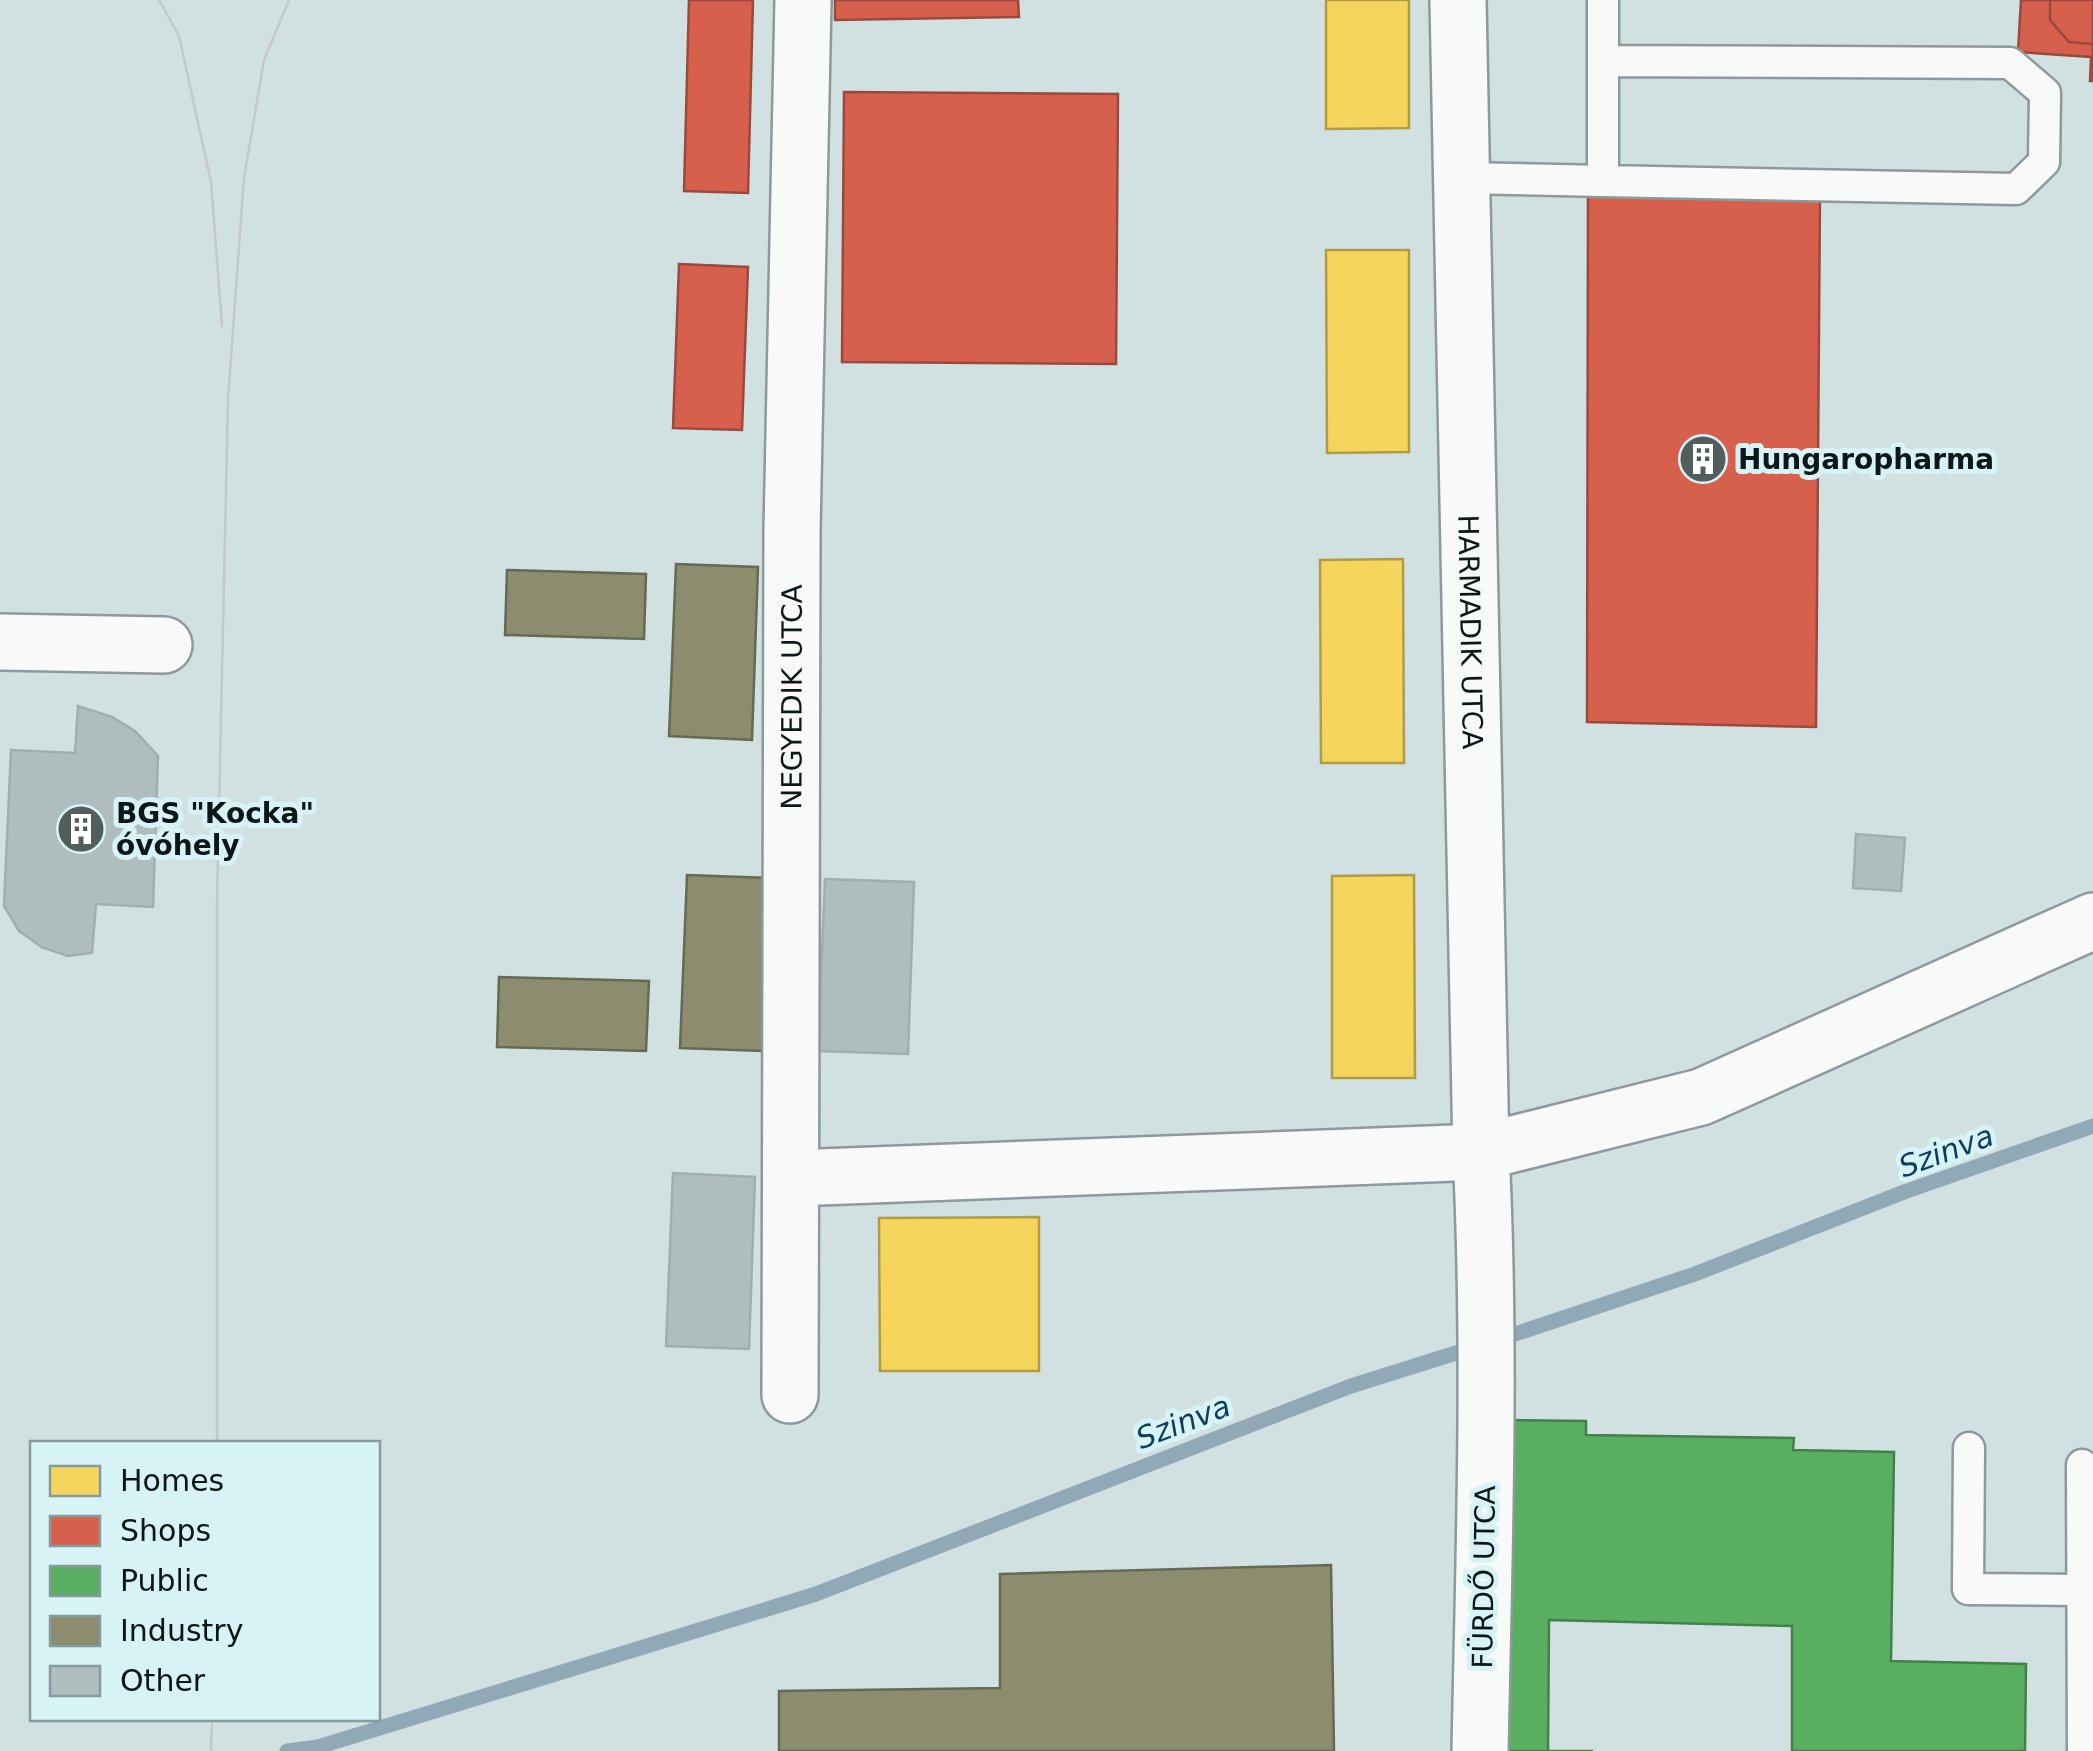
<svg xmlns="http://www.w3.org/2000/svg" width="2093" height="1751" viewBox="0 0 2093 1751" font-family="'DejaVu Sans',sans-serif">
<rect width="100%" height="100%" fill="#d1e0e1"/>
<path fill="#f6d55c" stroke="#b09c48" stroke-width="2.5" d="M 1326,0 L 1409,0 L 1409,128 L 1326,129 Z
M 1326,250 L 1409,250 L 1409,452 L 1327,453 Z
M 1403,559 L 1404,763 L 1321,763 L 1320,560 Z
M 1414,875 L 1415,1078 L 1332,1078 L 1332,876 Z
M 1039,1217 L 1039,1371 L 880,1371 L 879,1218 Z"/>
<path fill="#d6604d" stroke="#9a4a3d" stroke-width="2.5" d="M 689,0 L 753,0 L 748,193 L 684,191 Z
M 835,0 L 1018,0 L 1019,17 L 835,20 Z
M 2021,0 L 2050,0 L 2050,20 L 2069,42 L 2093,44 L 2093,81 L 2090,81 L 2091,57 L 2018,52 Z
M 2050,0 L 2093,0 L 2093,44 L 2069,42 L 2050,20 Z
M 844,92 L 1118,94 L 1116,364 L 842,362 Z
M 1588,194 L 1820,195 L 1816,727 L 1587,722 Z
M 679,264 L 748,267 L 742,430 L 673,428 Z"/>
<path fill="#5aae61" stroke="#43814b" stroke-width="2.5" d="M 1510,1420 L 1586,1421 L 1586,1435 L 1794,1438 L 1793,1450 L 1894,1452 L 1891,1661 L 2026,1664 L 2025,1751 L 1792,1751 L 1792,1626 L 1549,1620 L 1548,1751 L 1593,1751 L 1505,1751 Z"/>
<path fill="#8c8c6e" stroke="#666954" stroke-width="2.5" d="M 676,564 L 758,567 L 752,740 L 669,736 Z
M 507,570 L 646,574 L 644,639 L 505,635 Z
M 687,875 L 769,878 L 763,1051 L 680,1048 Z
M 499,977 L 649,981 L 646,1051 L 497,1047 Z
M 1331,1565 L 1334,1751 L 779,1751 L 779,1691 L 1000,1688 L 1000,1574 Z"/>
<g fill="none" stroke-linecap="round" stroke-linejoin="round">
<path stroke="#91a8b7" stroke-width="15" d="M 1497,1340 L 1695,1274 L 1904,1192 L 2093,1126
M 287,1751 L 318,1747 L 816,1594 L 1351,1386 L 1475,1347"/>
</g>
<path fill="#afbdbf" stroke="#a2adb0" stroke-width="2.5" d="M 78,706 L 112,717 L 135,731 L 158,756 L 153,907 L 96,904 L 92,953 L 68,956 L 41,947 L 19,931 L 4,906 L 11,750 L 75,753 Z
M 1856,834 L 1905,838 L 1901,891 L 1853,888 Z
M 825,879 L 914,882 L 908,1054 L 818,1051 Z
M 673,1173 L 755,1177 L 749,1349 L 666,1346 Z"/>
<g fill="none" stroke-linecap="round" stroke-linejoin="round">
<g stroke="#8d999a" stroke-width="35">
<path id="lane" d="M 1462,178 L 1603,181 L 1603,0
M 1603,181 L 2016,189 L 2044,162 L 2045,93 L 2010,63 L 1603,61
M 1969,1448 L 1968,1589 L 2081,1590
M 2082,1465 L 2083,1751"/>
</g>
<g stroke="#8d999a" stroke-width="60">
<g id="street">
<path id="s1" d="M 1458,0 L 1481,1152 C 1491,1352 1484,1551 1480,1751"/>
<path d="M 0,642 L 164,645"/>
<path d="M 793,1178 L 1481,1152 L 1701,1097 L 2093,921"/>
<path id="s2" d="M 790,1395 L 792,531 L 803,0"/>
</g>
</g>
<use href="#lane" stroke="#f8fafa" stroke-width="30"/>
<use href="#street" stroke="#f8fafa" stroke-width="55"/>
<path stroke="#c4c8c8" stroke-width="2.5" d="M 159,0 L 179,36 L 211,182 L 222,326
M 217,1444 L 217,901 L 228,399 L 244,178 L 264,60 L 289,0
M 211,1751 L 212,1718"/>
</g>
<defs>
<g id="building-disc" transform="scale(2.5)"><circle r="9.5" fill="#525d5e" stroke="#d7f3f5"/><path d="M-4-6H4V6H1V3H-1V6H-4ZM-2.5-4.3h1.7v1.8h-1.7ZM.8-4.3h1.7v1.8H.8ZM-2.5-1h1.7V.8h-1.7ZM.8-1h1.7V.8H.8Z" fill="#fff"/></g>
</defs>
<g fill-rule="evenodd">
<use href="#building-disc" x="1703" y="459"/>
<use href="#building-disc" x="81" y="829"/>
</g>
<g text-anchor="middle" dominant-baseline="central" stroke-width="10" stroke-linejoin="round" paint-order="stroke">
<g font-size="28" font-weight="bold" fill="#0d1718" stroke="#d7f3f5" text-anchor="start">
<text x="1738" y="459">Hungaropharma</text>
<text x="116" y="813">BGS "Kocka"<tspan x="116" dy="32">óvóhely</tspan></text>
</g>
<g font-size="28" fill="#0d1718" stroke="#d7f3f5">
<text stroke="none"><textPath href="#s1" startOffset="632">HARMADIK UTCA</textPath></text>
<text stroke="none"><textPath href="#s2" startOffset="698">NEGYEDIK UTCA</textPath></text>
<text transform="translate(1484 1577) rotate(-89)">FÜRDŐ UTCA</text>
</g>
<g font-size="30" font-style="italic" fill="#0e3e5d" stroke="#d7f3f5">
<text transform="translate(1946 1151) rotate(-20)">Szinva</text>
<text transform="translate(1183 1422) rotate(-21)">Szinva</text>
</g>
</g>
<rect x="30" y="1441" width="350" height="280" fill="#d7f3f5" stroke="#869b9d" stroke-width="2.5"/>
<rect x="50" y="1466" width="50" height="30" fill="#f6d55c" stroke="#869b9d" stroke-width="2.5"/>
<text x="120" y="1491" font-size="30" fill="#0d1718">Homes</text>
<rect x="50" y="1516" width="50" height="30" fill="#d6604d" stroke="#869b9d" stroke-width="2.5"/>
<text x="120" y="1541" font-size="30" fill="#0d1718">Shops</text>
<rect x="50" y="1566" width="50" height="30" fill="#5aae61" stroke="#869b9d" stroke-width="2.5"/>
<text x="120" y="1591" font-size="30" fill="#0d1718">Public</text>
<rect x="50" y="1616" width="50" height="30" fill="#8c8c6e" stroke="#869b9d" stroke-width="2.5"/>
<text x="120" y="1641" font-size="30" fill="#0d1718">Industry</text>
<rect x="50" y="1666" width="50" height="30" fill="#afbdbf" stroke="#869b9d" stroke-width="2.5"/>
<text x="120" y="1691" font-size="30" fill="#0d1718">Other</text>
</svg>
